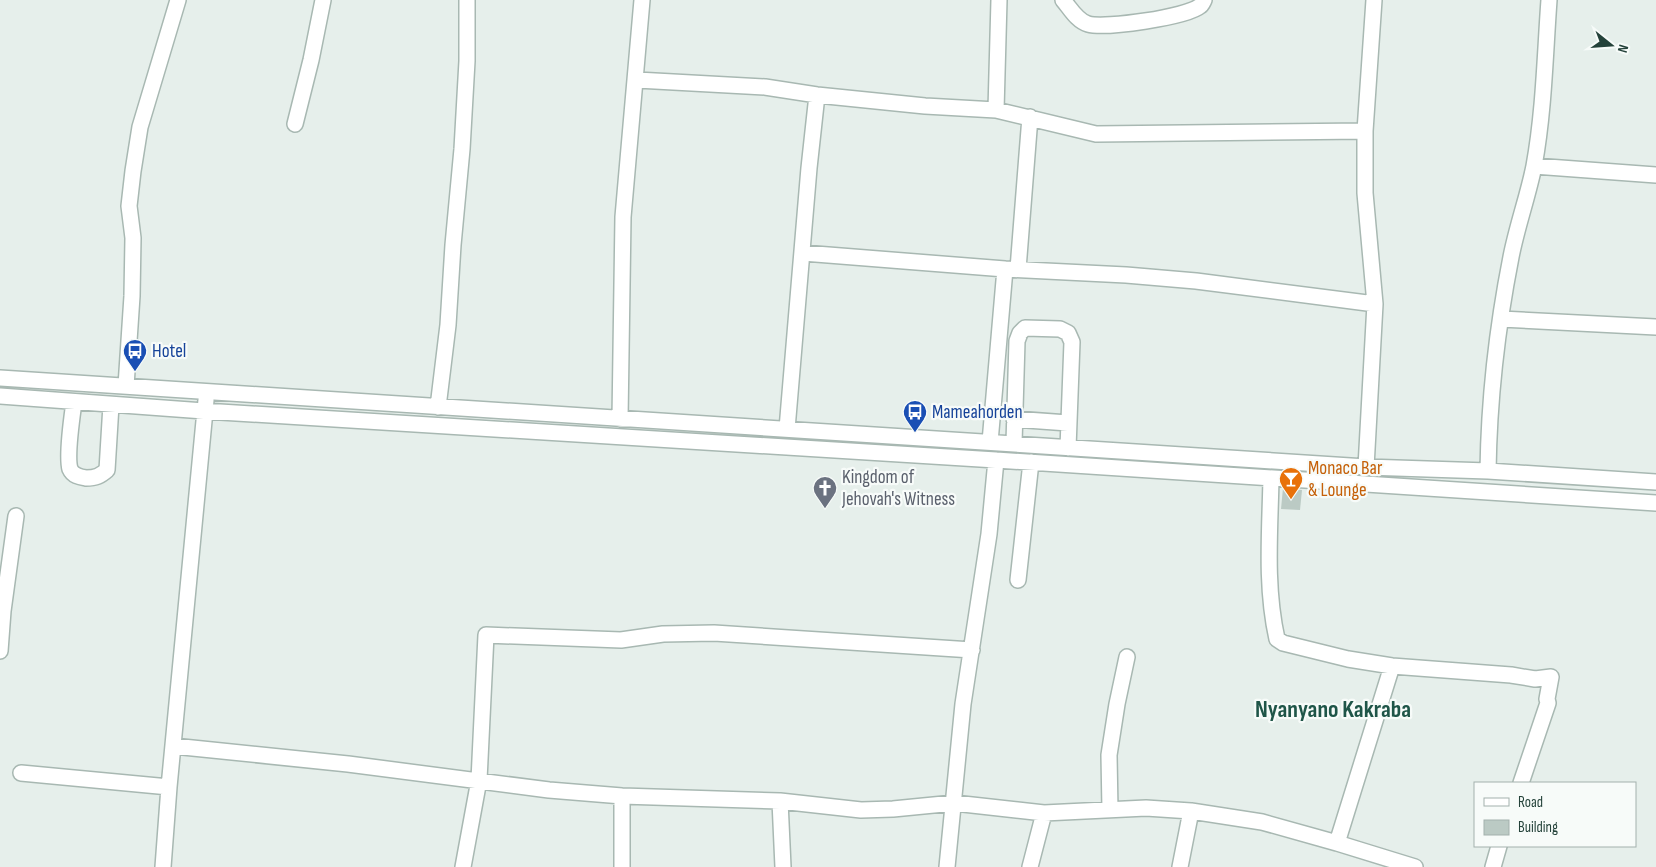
<svg xmlns="http://www.w3.org/2000/svg" width="1656" height="867" viewBox="0 0 1656 867" font-family="'Sofia Sans Condensed',sans-serif">
<rect width="100%" height="100%" fill="#e6efeb"/>
<path fill="#bbcac4" d="M 1283,488 L 1302,490 L 1300,510 L 1281,509 Z"/>
<g fill="none" stroke-linecap="round" stroke-linejoin="round">
<g stroke="#a8b8b2" stroke-width="18">
<path id="minor" d="M 1063,0 C 1070,8 1077,21 1088,24 C 1105,29 1187,17 1200,6 C 1202,5 1203,2 1204,0
M 637,80 L 765,87 L 817,95 L 925,106 L 996,110 L 1096,134 L 1365,131
M 996,110 L 999,0
M 295,124 L 311,60 L 323,0
M 1534,166 L 1656,175
M 803,253 L 1005,269 L 1126,275 L 1196,281 L 1375,304
M 1018,269 L 1030,117
M 1501,319 L 1656,327
M 0,378 L 1366,467 L 1488,471 L 1656,482
M 126,386 L 132,296 L 133,238 L 129,206 L 133,171 L 140,127 L 178,0
M 0,396 L 204,411 L 996,460 L 1656,503
M 74,402 C 72,417 66,456 70,469 C 73,476 80,477 86,478 C 96,478 100,476 107,470 L 111,405
M 438,407 L 448,325 L 453,245 L 462,149 L 467,61 L 467,0
M 620,419 L 623,217 L 642,0
M 1014,419 L 1068,423
M 787,429 L 809,168 L 817,95
M 990,442 L 1005,269
M 1014,443 L 1017,341 L 1020,333 L 1025,328 L 1060,329 L 1068,333 L 1072,342 L 1068,448
M 1366,467 L 1375,304 L 1365,193 L 1365,131 L 1374,0
M 1488,471 C 1489,400 1497,328 1511,257 C 1517,226 1528,196 1534,166 C 1544,111 1545,55 1549,0
M 1271,478 C 1270,531 1265,586 1277,639 L 1283,643 L 1348,659 L 1392,666 L 1511,675 L 1535,679 L 1551,677 L 1547,699 L 1548,703 L 1521,783
M 1018,580 L 1031,462
M 0,651 L 3,611 L 16,516
M 173,746 L 348,764 L 549,790 L 622,796 L 780,801 L 861,810 L 893,809 L 954,803 L 1044,813 L 1146,808 L 1191,811 L 1262,822 L 1337,843 L 1415,867
M 21,773 L 169,787
M 622,796 L 622,867
M 780,801 L 783,867
M 1110,810 L 1109,755 L 1117,704 L 1127,657
M 1337,843 L 1392,666
M 163,867 L 169,787 L 206,400
M 463,867 L 479,780 L 486,635 L 621,640 L 663,634 L 714,633 L 972,650
M 947,867 L 963,704 L 989,534 L 996,460
M 1030,867 L 1044,813
M 1180,867 L 1191,811
M 1493,867 L 1499,846"/>
</g>
<use href="#minor" stroke="#fff" stroke-width="15"/>
</g>
<defs>
<g id="bus-pin" transform="scale(1.25)"><path d="M0 17L-7.5 6A9.5 9.5 0 1 1 7.5 6Z" fill="#1a4fb4" stroke="#f7fbf9"/><path d="M-5-6H5V4H4V6H2V4H-2V6H-4V4H-5ZM-3.5-4V0h7V-4ZM-3.5 1.2v1.5H-2V1.2ZM2 1.2v1.5H3.5V1.2Z" fill="#fff"/></g>
<g id="bar-pin" transform="scale(1.25)"><path d="M0 17L-7.5 6A9.5 9.5 0 1 1 7.5 6Z" fill="#e8710a" stroke="#f7fbf9"/><path d="M-6-5H6L.8 .8V4.5H3.5V6h-7V4.5H-.8V.8Z" fill="#fff"/></g>
<g id="church-pin" transform="scale(1.25)"><path d="M0 17L-7.5 6A9.5 9.5 0 1 1 7.5 6Z" fill="#6b7280" stroke="#f7fbf9"/><path d="M-1.2-6h2.4v3.5h3.3v2.4h-3.3V6h-2.4V-.1h-3.3v-2.4h3.3Z" fill="#fff"/></g>
</defs>
<g fill-rule="evenodd">
<use href="#bus-pin" x="135" y="351"/>
<use href="#bus-pin" x="915" y="412"/>
<use href="#bar-pin" x="1291" y="479"/>
<use href="#church-pin" x="825" y="488"/>
</g>
<g text-anchor="middle" dominant-baseline="central" stroke-width="4.5" stroke-linejoin="round" paint-order="stroke">
<g font-size="19" fill="#164399" stroke="#f7fbf9" text-anchor="start">
<text x="152" y="351">Hotel</text>
<text x="932" y="412">Mameahorden</text>
</g>
<g font-size="19" fill="#c56008" stroke="#f7fbf9" text-anchor="start">
<text x="1308" y="468">Monaco Bar<tspan x="1308" dy="22">&amp; Lounge</tspan></text>
</g>
<g font-size="19" fill="#5b616d" stroke="#f7fbf9" text-anchor="start">
<text x="842" y="477">Kingdom of<tspan x="842" dy="22">Jehovah's Witness</tspan></text>
</g>
<g font-size="24" font-weight="bold" fill="#1f5548" stroke="#f7fbf9">
<text x="1333" y="709">Nyanyano Kakraba</text>
</g>
</g>
<rect x="1474" y="782" width="162" height="65" fill="#f7fbf9" stroke="#a3b1ad"/>
<rect x="1484" y="798" width="25" height="8" fill="#ffffff" stroke="#a3b1ad"/>
<text x="1518" y="807" font-size="15" fill="#24423a">Road</text>
<rect x="1484" y="820" width="25" height="15" fill="#bbcac4" stroke="#a3b1ad"/>
<text x="1518" y="832" font-size="15" fill="#24423a">Building</text>
<g transform="translate(1611 45) rotate(107)" stroke="#f7fbf9" stroke-width="4" paint-order="stroke">
<path d="M0-4L9 19L0 12L-9 19Z" fill="#24423a"/>
<text y="-8" font-size="14" font-weight="bold" text-anchor="middle" fill="#24423a">N</text>
</g>
</svg>
